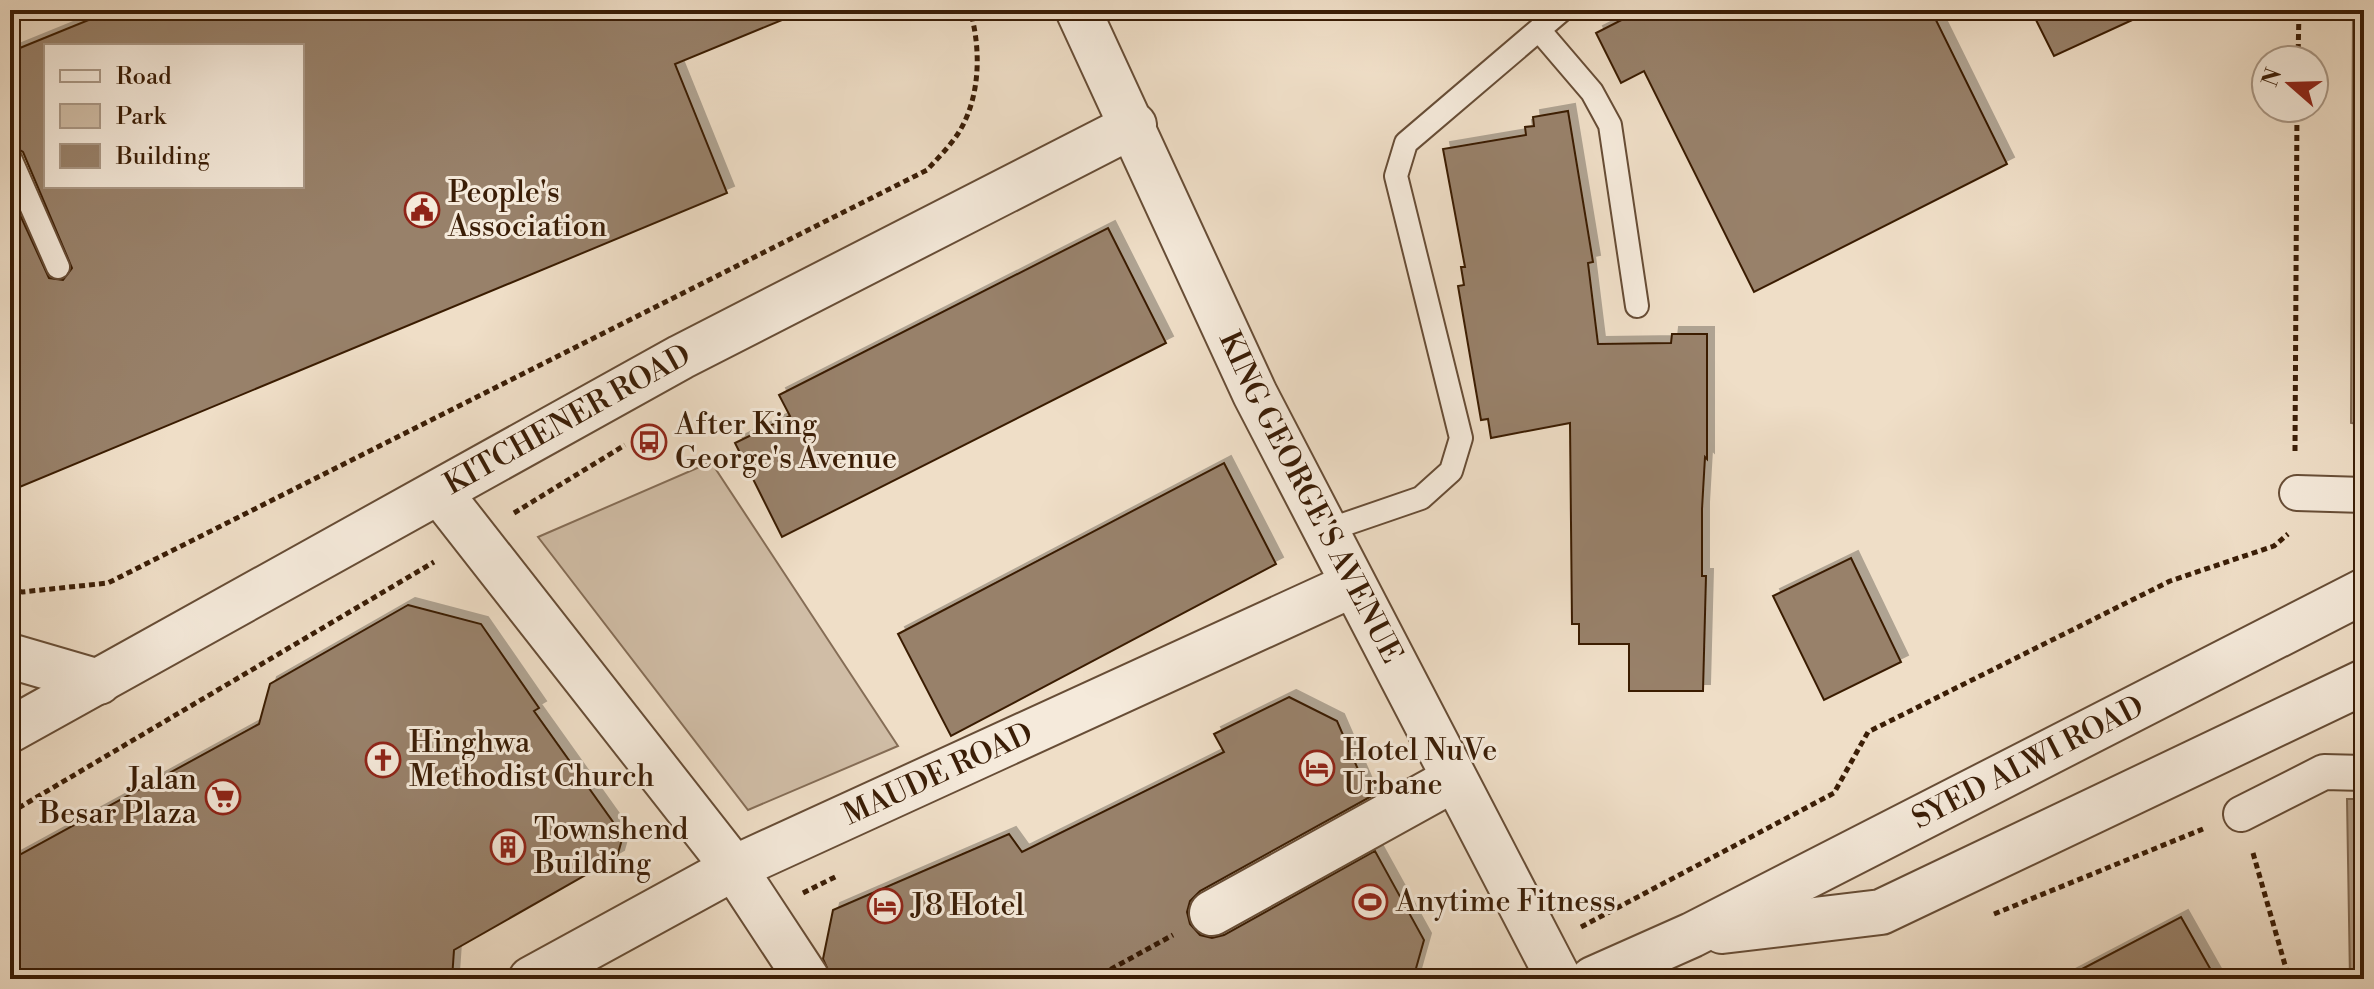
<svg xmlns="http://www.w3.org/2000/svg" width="2374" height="989" viewBox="0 0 2374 989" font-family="'Libre Bodoni',serif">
<defs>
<filter id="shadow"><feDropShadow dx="7" dy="-7" stdDeviation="0" flood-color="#0004"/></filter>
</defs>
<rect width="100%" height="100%" fill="#efdec7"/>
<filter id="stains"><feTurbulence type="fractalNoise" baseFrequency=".0025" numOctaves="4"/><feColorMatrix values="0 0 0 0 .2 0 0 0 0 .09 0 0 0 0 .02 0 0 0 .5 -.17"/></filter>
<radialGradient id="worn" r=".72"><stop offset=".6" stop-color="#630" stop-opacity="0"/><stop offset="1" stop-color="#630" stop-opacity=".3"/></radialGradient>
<path fill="#d0bda6" stroke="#856d56" stroke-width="2" d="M 711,462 L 898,746 L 748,810 L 538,537 Z"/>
<path fill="#b19c85" stroke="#816952" stroke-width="2" d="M 2353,10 L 2364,10 L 2364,425 L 2351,423 Z
M 2347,799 L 2364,799 L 2364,979 L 2350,979 Z"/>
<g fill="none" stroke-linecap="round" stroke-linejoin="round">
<path stroke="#765c46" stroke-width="2" d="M 2361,10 L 2359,413 L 2364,417
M 2358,979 L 2356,811 L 2364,807"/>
</g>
<path fill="#98816a" stroke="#3a1d06" stroke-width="2" fill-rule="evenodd" filter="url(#shadow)" d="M 113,10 L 804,10 L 804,11 L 675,64 L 727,193 L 10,491 L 10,193 L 49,278 L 63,280 L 72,268 L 23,152 L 10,144 L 10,52 ZM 46,46 L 302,46 L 302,186 L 46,186 Z
M 1641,10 L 1931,10 L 2007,164 L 1754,292 L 1644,71 L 1621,83 L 1596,33 Z
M 2031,10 L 2154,10 L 2054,56 Z
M 1568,111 L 1593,262 L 1588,263 L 1598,344 L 1671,343 L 1672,334 L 1707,334 L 1707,459 L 1705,457 L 1702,509 L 1702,576 L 1706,576 L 1703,691 L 1629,691 L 1629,644 L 1579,644 L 1579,624 L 1572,624 L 1570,423 L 1491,438 L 1488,419 L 1481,420 L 1458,286 L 1464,285 L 1461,267 L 1465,267 L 1443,149 L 1526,135 L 1525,127 L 1534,126 L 1533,117 Z
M 1108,228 L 1166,343 L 782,537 L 735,443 L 790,416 L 779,395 Z
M 1224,463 L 1276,564 L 951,736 L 898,634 Z
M 1851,558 L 1901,662 L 1824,700 L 1773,596 Z
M 408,605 L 481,624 L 539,708 L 534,711 L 623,836 L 617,857 L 454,950 L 452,979 L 10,979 L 10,860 L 259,724 L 270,684 Z
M 1289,697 L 1337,721 L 1370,797 L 1200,891 L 1190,901 L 1187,912 L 1190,924 L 1200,935 L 1212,938 L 1224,935 L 1375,851 L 1424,940 L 1413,979 L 832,979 L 823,959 L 833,910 L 1009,834 L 1022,852 L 1224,752 L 1214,734 Z
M 2181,917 L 2216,979 L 2063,979 Z"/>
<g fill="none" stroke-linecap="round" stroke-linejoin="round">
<g stroke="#674d36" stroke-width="26">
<path id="service" d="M 1539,30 L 1592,92 L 1610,125 L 1637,306
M 10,158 L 58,267
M 1325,531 L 1421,498 L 1451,471 L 1461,438 L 1396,176 L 1406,143 L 1562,10"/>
</g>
<g stroke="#674d36" stroke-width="38">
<path id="pedestrian" d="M 2297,493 L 2364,495
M 2241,814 L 2324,772 L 2364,773"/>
</g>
<g stroke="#674d36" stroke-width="48">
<g id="minor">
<path id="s1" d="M 1078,10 L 1255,394 L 1559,979"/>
<path d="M 440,493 L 734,868 L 807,979"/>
<path d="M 10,656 L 99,682"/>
<path id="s2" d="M 10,730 L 681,357 L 1134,125"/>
<path d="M 1212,913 L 1454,779"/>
<path id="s3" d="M 531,979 L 734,868 L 1352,585"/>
</g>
</g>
<g stroke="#674d36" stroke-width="48">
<g id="tertiary">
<path d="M 1722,931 L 1881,912 L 2364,682"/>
<path id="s4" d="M 1593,979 L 1692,935 L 2364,591"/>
</g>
</g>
<path stroke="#3a1d06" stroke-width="5" stroke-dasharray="6 4" stroke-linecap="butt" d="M 2298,60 L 2299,10
M 2295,451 L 2297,108
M 514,513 L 625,445
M 10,588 L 22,592 L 108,583 L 927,170 C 938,158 951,145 959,132 C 981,96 981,48 970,10
M 10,813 L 434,562
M 2253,853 L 2289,979
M 803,893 L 837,876
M 1994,914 L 2203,829
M 1581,927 L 1834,793 L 1868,732 L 2170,581 L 2274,546 L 2288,534
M 1093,979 L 1173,935"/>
<use href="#service" stroke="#f5eadb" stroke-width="22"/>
<use href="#pedestrian" stroke="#f5eadb" stroke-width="34"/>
<use href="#minor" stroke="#f5eadb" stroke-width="44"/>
<use href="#tertiary" stroke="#f5eadb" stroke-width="44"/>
</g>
<defs>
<g id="civic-ring" transform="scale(1.8)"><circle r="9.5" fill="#f5eadb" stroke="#8f2418" stroke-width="1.5"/><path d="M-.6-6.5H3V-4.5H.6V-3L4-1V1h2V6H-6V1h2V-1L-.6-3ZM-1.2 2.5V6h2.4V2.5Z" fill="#8f2418"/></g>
<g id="bus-ring" transform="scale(1.8)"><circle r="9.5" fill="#f5eadb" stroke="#8f2418" stroke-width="1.5"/><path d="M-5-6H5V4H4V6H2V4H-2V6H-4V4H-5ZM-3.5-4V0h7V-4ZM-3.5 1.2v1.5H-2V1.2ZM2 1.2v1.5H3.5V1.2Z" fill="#8f2418"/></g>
<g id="church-ring" transform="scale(1.8)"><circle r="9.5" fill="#f5eadb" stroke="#8f2418" stroke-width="1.5"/><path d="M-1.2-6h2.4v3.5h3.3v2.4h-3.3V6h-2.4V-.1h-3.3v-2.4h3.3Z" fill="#8f2418"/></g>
<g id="hotel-ring" transform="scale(1.8)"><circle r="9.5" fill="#f5eadb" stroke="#8f2418" stroke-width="1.5"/><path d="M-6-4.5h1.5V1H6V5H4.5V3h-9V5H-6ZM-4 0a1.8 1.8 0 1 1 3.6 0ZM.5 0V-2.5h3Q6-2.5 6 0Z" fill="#8f2418"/></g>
<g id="supermarket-ring" transform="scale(1.8)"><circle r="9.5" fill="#f5eadb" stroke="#8f2418" stroke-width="1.5"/><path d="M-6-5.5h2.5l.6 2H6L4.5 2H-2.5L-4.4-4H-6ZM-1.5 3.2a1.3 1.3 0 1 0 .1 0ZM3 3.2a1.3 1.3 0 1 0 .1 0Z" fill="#8f2418"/></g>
<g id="building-ring" transform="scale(1.8)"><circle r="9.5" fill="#f5eadb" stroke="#8f2418" stroke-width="1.5"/><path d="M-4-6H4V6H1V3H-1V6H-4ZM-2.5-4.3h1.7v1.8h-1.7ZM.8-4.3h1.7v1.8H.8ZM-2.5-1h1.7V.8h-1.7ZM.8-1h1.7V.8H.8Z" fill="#8f2418"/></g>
<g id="stadium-ring" transform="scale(1.8)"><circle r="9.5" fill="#f5eadb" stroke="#8f2418" stroke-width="1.5"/><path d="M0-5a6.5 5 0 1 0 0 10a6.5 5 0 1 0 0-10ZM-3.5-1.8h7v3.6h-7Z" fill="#8f2418"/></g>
</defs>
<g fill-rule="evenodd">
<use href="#civic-ring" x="422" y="210"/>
<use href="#bus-ring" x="649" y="442"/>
<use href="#church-ring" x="383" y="760"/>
<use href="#hotel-ring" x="1317" y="768"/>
<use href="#supermarket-ring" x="223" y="797"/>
<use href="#building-ring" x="508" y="847"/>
<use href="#stadium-ring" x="1370" y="902"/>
<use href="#hotel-ring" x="885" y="906"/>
</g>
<g text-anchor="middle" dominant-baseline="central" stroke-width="6" stroke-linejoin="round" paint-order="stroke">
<g font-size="30" fill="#3a1d06" stroke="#f5eadb" text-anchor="start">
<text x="448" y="193">People's<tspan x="448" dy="34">Association</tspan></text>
<text x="675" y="425">After King<tspan x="675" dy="34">George's Avenue</tspan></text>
<text x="409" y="743">Hinghwa<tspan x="409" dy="34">Methodist Church</tspan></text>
<text x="1343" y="751">Hotel NuVe<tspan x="1343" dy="34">Urbane</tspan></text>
<text x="197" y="780" text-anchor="end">Jalan<tspan x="197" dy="34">Besar Plaza</tspan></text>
<text x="534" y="830">Townshend<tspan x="534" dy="34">Building</tspan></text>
<text x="1396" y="902">Anytime Fitness</text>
<text x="911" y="906">J8 Hotel</text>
</g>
<g font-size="30" fill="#3a1d06" stroke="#f5eadb">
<text stroke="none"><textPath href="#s2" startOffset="638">KITCHENER ROAD</textPath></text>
<text stroke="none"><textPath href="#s1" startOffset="540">KING GEORGE'S AVENUE</textPath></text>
<text stroke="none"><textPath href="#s4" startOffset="486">SYED ALWI ROAD</textPath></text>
<text stroke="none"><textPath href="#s3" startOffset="456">MAUDE ROAD</textPath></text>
</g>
</g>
<rect width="2374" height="989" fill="none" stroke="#efdec7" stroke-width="40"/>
<rect x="12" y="12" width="2350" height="965" fill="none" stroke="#3a1d06" stroke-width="4"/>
<rect x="20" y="20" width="2334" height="949" fill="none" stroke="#3a1d06" stroke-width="2"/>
<rect x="44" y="44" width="260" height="144" fill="#f5eadb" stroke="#aa9886" stroke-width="2"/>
<rect x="60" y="70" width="40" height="12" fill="#f5eadb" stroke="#aa9886" stroke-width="2"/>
<text x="116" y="84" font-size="24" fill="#3a1d06">Road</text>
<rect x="60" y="104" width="40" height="24" fill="#d0bda6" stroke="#aa9886" stroke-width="2"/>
<text x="116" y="124" font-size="24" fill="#3a1d06">Park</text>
<rect x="60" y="144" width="40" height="24" fill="#98816a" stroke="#aa9886" stroke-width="2"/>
<text x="116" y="164" font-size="24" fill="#3a1d06">Building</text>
<g transform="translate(2290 84) rotate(290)"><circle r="38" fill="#f5eadb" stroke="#aa9886" stroke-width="2"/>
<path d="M0-6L14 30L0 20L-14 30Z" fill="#8f2418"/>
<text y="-12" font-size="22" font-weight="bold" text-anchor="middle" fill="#3a1d06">N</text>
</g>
<rect width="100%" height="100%" filter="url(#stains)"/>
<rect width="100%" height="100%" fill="url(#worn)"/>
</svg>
